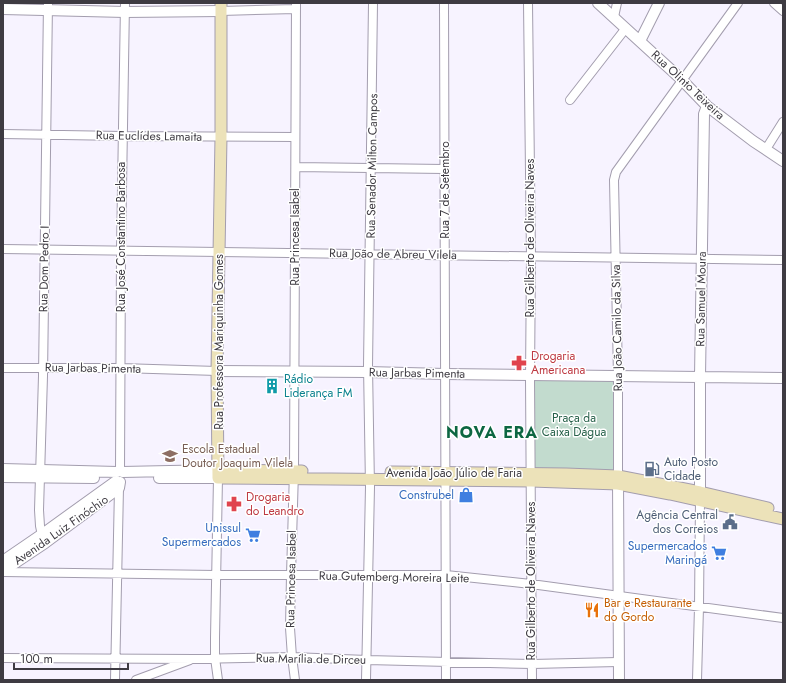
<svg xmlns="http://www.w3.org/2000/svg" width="786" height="683" viewBox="0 0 786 683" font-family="Jost,sans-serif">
<rect width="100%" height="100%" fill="#f7f3ff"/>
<path fill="#c2dbce" d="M 534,376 L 615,379 L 615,474 L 533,471 Z"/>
<path fill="#c9b5ad" stroke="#aa968f" d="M 268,379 L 276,379 L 275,393 L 268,393 Z"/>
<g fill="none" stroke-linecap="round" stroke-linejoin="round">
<g stroke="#a39dae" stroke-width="10">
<path id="minor" d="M 444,3 L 446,680
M 528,3 L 531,256 L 530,379 L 532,680
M 774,3 L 783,11
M 221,11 L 296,9
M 614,17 L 617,3
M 570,100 L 626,28
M 3,134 L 122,136 L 295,137
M 766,149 L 783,122
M 296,167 L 444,169
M 3,249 L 783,260
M 3,368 L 121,368 L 217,371
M 120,471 L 121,250 L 125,3
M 618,476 L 618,376 L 614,180 L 616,172 L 738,3
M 218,478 L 215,638 L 215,658 L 218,680
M 43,540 L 40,526 L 39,510 L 43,376 L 48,3
M 3,572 L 216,575 L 446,575 L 531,584 L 783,618
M 3,658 L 194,659 L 292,657 L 367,660 L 532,664 L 618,662
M 115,680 L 119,488
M 136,680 L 190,660
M 295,680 L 292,657 L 290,628 L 291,575 L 294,471 L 296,3
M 366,680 L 370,487 L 368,366 L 373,3
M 697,680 L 699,607 L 700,500"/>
</g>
<g stroke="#a39dae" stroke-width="12">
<path id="tertiary" d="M 598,3 L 681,79 L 707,106 L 753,141 L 783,161
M 3,9 L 125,12 L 221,11
M 640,41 L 659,3
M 217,371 L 368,372 L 445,374 L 783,378
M 3,469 L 117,472
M 122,472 L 218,470
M 618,476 L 619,680
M 3,477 L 94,478
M 159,478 L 218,478
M 700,499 L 700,377 L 704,114 L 707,106
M 3,561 L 41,535 L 116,481
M 3,571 L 45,543 L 119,488 L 120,482"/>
</g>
<g stroke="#a39dae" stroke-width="13">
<path id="secondary" d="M 221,3 L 221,137 L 217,371 L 218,478 L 531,481 L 618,484 L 670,494 L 783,519
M 218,470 L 302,471
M 391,472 L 566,474 L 618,476 L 700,492 L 768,508"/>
</g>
<use href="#minor" stroke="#fff" stroke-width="8"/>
<use href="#tertiary" stroke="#fff" stroke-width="10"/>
<use href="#secondary" stroke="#ece2b9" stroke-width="11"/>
</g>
<defs>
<g id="pharmacy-bare" transform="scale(1.2)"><path d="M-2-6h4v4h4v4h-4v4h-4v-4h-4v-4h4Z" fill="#e0444e" stroke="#fff" stroke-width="2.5" paint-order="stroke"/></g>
<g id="building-bare" transform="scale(1.2)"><path d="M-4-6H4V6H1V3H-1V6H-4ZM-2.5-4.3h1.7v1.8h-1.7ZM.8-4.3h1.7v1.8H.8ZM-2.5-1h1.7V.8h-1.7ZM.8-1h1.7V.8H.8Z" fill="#0f9aa8" stroke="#fff" stroke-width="2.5" paint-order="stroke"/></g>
<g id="school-bare" transform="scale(1.2)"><path d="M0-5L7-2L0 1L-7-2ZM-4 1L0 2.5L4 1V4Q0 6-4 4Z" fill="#8d6e63" stroke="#fff" stroke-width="2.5" paint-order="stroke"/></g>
<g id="fuel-bare" transform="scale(1.2)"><path d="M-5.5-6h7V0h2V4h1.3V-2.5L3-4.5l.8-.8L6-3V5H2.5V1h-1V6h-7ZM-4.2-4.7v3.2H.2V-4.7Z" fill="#5c6f8a" stroke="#fff" stroke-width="2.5" paint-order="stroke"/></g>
<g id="shop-bare" transform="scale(1.2)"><path d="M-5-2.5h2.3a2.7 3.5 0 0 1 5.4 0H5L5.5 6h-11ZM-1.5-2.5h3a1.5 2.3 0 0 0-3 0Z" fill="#3f7fe0" stroke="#fff" stroke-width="2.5" paint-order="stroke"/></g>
<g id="civic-bare" transform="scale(1.2)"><path d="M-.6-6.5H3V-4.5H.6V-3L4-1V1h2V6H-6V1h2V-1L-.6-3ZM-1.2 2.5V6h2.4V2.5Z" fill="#5c6f8a" stroke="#fff" stroke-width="2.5" paint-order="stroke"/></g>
<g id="supermarket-bare" transform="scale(1.2)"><path d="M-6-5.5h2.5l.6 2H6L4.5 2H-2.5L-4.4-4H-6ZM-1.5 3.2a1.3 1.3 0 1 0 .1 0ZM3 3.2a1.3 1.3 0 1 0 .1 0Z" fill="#3f7fe0" stroke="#fff" stroke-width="2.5" paint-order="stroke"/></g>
<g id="restaurant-bare" transform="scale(1.2)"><path d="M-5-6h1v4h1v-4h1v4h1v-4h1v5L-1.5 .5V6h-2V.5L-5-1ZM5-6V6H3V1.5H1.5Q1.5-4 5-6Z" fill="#e8710a" stroke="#fff" stroke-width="2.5" paint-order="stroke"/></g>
</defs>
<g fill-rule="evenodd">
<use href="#pharmacy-bare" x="519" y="363"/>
<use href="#building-bare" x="272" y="386"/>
<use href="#school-bare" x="170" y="456"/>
<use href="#fuel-bare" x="652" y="469"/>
<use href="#shop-bare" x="466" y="495"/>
<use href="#pharmacy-bare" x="234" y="504"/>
<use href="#civic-bare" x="730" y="522"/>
<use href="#supermarket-bare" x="253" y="535"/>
<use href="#supermarket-bare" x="719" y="553"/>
<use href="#restaurant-bare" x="592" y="610"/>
</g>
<g text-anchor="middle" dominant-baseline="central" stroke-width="3" stroke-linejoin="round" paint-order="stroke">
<g font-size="12" fill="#3e3b42" stroke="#fff">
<text transform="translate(688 85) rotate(43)">Rua Olinto Teixeira</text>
<text transform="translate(149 136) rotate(1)">Rua Euclídes Lamaita</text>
<text transform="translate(372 166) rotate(-89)">Rua Senador Milton Campos</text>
<text transform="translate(445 190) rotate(-90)">Rua 7 de Setembro</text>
<text transform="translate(121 237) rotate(-90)">Rua José Constantino Barbosa</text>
<text transform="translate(295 237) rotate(-90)">Rua Princesa Isabel</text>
<text transform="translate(530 238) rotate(-90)">Rua Gilberto de Oliveira Naves</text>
<text transform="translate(393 254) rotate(1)">Rua João de Abreu Vilela</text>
<text transform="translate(44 269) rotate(-89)">Rua Dom Pedro I</text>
<text transform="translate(701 299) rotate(-89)">Rua Samuel Moura</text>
<text transform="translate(617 328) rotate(-91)">Rua João Camilo da Silva</text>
<text transform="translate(219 342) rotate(-90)">Rua Professora Mariquinha Gomes</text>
<text transform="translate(93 368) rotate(1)">Rua Jarbas Pimenta</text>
<text transform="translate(417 373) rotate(1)">Rua Jarbas Pimenta</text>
<text x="454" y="473">Avenida João Júlio de Faria</text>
<text transform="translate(61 530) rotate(-35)">Avenida Luiz Finóchio</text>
<text transform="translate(394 577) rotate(1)">Rua Gutemberg Moreira Leite</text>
<text transform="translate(291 579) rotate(-89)">Rua Princesa Isabel</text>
<text transform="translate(531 581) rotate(-90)">Rua Gilberto de Oliveira Naves</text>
<text transform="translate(311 659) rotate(1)">Rua Marília de Dirceu</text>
</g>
<g font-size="12" fill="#be3a42" stroke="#fff" text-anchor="start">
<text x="531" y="356">Drogaria<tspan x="531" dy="14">Americana</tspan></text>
<text x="246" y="497">Drogaria<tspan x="246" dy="14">do Leandro</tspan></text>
</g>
<g font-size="12" fill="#0d838f" stroke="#fff" text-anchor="start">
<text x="284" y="379">Rádio<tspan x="284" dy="14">Liderança FM</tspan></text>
</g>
<g font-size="12" fill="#266049" stroke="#fff">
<text x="574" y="418">Praça da<tspan x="574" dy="14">Caixa Dágua</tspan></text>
</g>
<g font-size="12" fill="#785e54" stroke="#fff" text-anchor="start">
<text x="182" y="449">Escola Estadual<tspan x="182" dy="14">Doutor Joaquim Vilela</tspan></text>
</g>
<g font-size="12" fill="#4e5e75" stroke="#fff" text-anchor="start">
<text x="664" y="462">Auto Posto<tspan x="664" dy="14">Cidade</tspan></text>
<text x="718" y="515" text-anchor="end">Agência Central<tspan x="718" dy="14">dos Correios</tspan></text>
</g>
<g font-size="12" fill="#366cbe" stroke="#fff" text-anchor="end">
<text x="454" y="495">Construbel</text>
<text x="241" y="528">Unissul<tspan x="241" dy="14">Supermercados</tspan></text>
<text x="707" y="546">Supermercados<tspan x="707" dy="14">Maringá</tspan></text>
</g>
<g font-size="12" fill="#c56008" stroke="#fff" text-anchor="start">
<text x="604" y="603">Bar e Restaurante<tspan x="604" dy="14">do Gordo</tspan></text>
</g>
<g font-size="16" font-weight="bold" letter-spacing="1" fill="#0d6742" stroke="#fff">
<text x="492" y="432">NOVA ERA</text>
</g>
</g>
<rect width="786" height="683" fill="none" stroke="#3e3b42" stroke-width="8"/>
<path d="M14 663v6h114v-6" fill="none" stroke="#3e3b42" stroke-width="2"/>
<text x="20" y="663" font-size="12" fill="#3e3b42" stroke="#ffffff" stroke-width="3" paint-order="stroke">100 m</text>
</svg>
